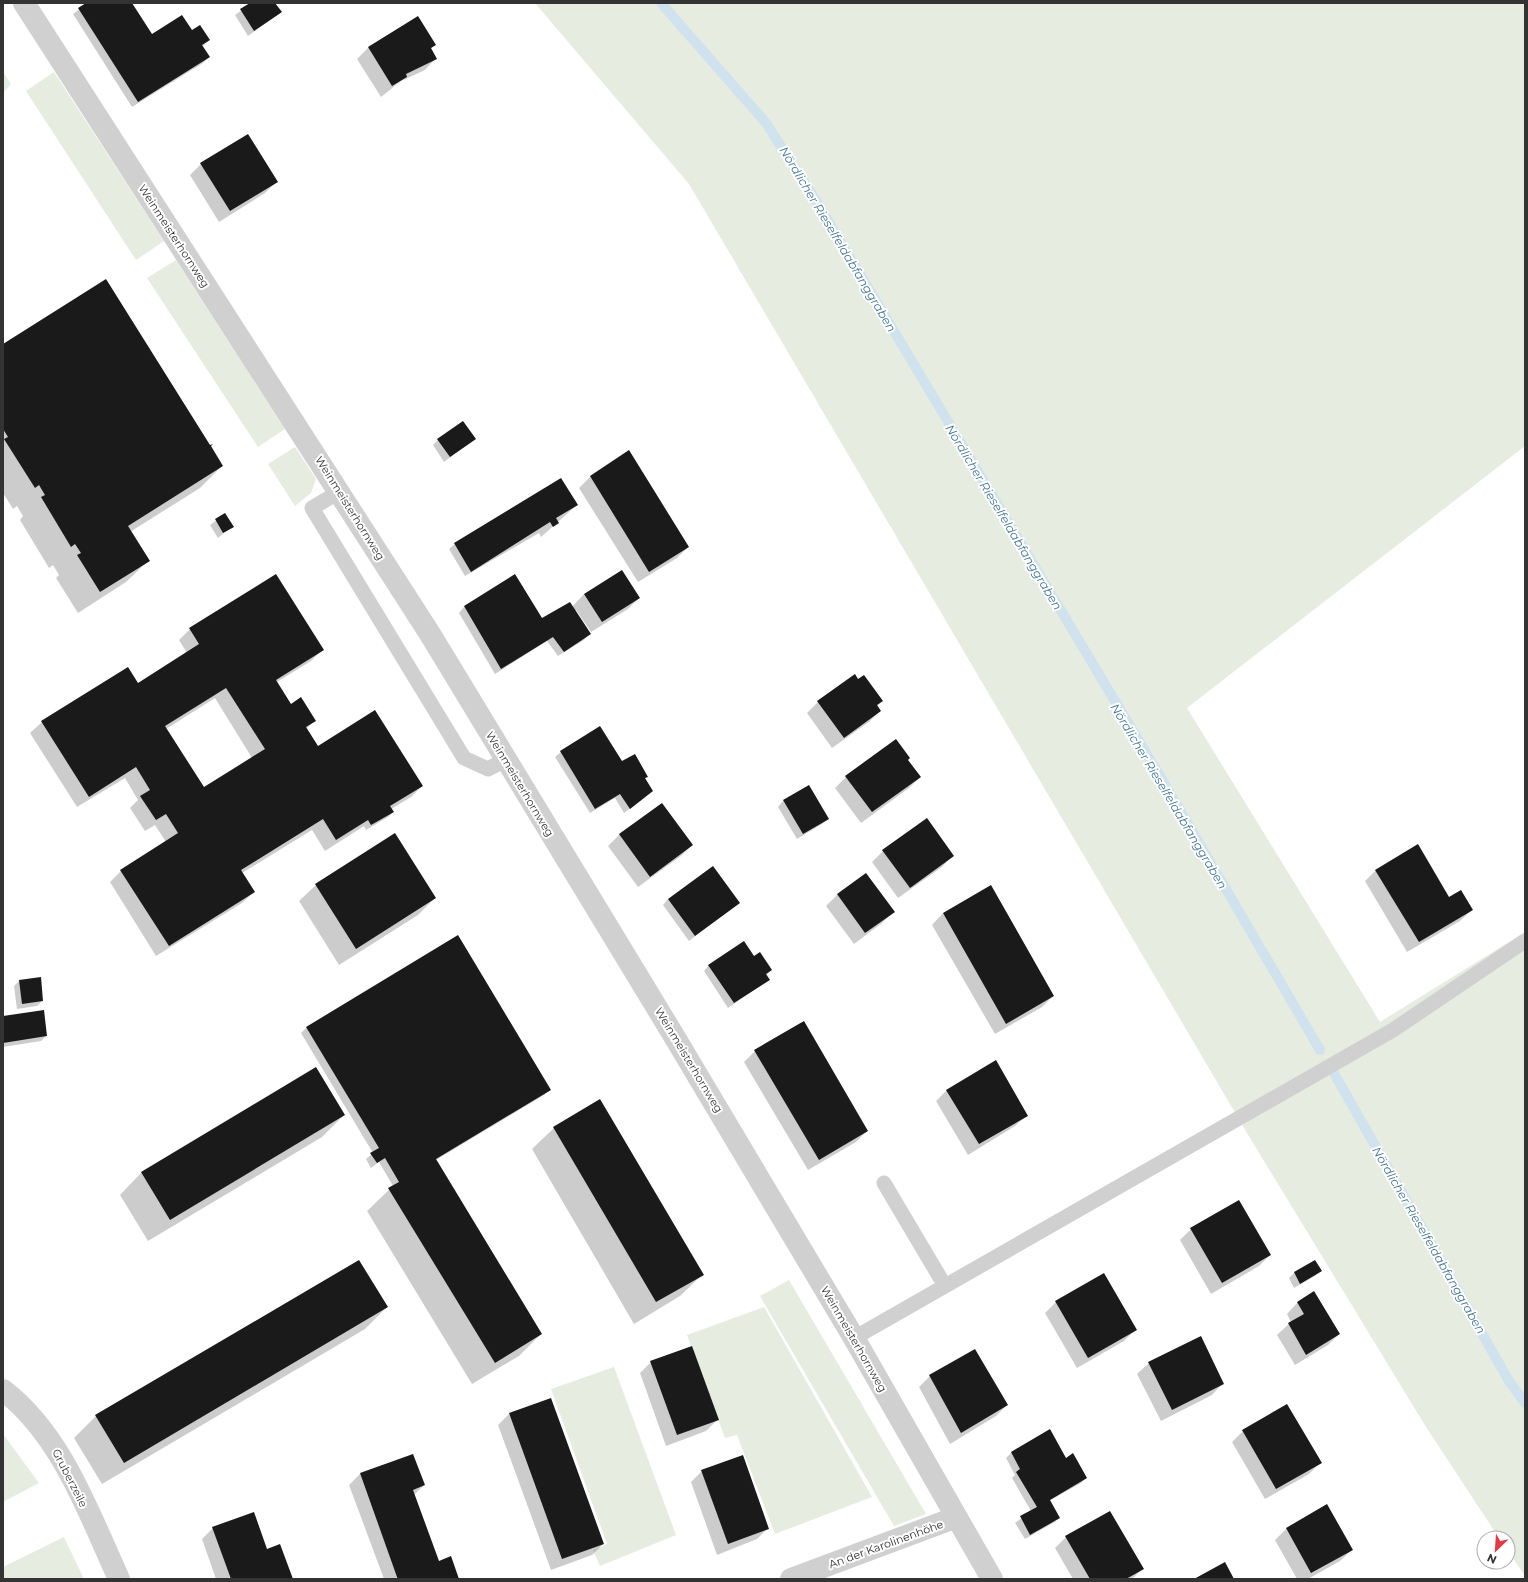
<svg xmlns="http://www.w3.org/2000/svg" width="1528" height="1582" viewBox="0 0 1528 1582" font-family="Montserrat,sans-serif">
<rect width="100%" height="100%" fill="#fff"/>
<path fill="#e6ecdf" d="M 535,3 L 1525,3 L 1525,446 L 1187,708 L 1380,1022 L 1525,932 L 1525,1576 L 1508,1551 L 1508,1538 L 1499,1538 L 1426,1427 L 1250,1138 L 689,184 Z
M 3,72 L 11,84 L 3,93 Z
M 54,72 L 164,241 L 136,260 L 26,91 Z
M 176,260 L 285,429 L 258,447 L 147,278 Z
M 295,447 L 316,479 L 311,493 L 295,506 L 268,464 Z
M 789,1280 L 926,1514 L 894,1526 L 760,1296 Z
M 764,1307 L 872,1497 L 775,1534 L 737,1435 L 725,1438 L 687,1335 Z
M 614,1367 L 676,1535 L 600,1566 L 593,1550 L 607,1544 L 551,1389 Z
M 3,1434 L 39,1483 L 3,1502 Z
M 64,1537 L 84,1579 L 3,1579 L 3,1567 Z"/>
<path fill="#0003" fill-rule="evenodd" d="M 88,3 L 131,3 L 152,35 L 192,32 L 209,40 L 202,47 L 209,57 L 203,63 L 132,107 L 73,14 Z
M 252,3 L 274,3 L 281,12 L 248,36 L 235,15 Z
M 368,48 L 430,49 L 436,58 L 425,70 L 401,81 L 381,97 L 357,59 Z
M 201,164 L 276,182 L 265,193 L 219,222 L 190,175 Z
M 3,345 L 159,362 L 158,363 L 222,466 L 200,488 L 130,532 L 148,561 L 126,582 L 78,613 L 56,578 L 59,575 L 53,565 L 49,568 L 20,520 L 23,516 L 17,506 L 13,509 L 3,493 Z
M 475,439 L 444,462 L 433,445 L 438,440 Z
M 629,451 L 688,547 L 677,558 L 638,582 L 579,488 L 590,477 Z
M 561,479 L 577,505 L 541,537 L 539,533 L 465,576 L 449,549 L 455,544 Z
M 225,514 L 232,526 L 218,538 L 210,525 Z
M 515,576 L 542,620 L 572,607 L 584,594 L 639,598 L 628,609 L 591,632 L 576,610 L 575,611 L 589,634 L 584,640 L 558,656 L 547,641 L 495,674 L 459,613 L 464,607 Z
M 190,629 L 322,650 L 311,661 L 277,682 L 291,705 L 315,720 L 306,729 L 317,748 L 422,786 L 411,797 L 391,809 L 393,812 L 388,817 L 366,830 L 364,826 L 325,851 L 312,830 L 242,873 L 254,892 L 242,903 L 156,956 L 110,882 L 121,871 L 166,842 L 155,825 L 145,831 L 130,808 L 138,800 L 125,778 L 77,807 L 30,733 L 42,722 L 137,684 L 187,653 L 179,640 ZM 215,698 L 252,758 L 203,789 L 166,729 Z
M 858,680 L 882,701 L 877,706 L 880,711 L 869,722 L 832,748 L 807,713 L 818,702 Z
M 561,752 L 621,762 L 647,776 L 644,779 L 652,791 L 624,813 L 615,798 L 590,813 L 555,757 Z
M 907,760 L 920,777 L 909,788 L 861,823 L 835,788 L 846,777 Z
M 809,786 L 828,819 L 822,824 L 797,839 L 778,807 L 783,801 Z
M 661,804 L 692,845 L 681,856 L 638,887 L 608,846 L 619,835 Z
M 883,851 L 953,855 L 942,867 L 898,898 L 872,862 Z
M 1376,870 L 1449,898 L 1472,910 L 1460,921 L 1407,952 L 1365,881 Z
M 866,874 L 893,912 L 882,923 L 854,944 L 826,906 L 837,895 Z
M 316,885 L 435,898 L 418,915 L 339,965 L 299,901 Z
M 668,899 L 738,903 L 689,941 L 663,905 Z
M 943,913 L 1053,996 L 1042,1007 L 995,1034 L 932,925 Z
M 754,957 L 771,970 L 766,975 L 768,980 L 728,1008 L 704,971 L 709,965 Z
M 19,981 L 42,1001 L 37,1006 L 17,1009 L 14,986 Z
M 3,1017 L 46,1036 L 41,1041 L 3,1047 Z
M 306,1028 L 550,1090 L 544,1095 L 436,1160 L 541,1334 L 519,1356 L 472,1384 L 367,1211 L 393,1186 L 379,1162 L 371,1168 L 366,1159 L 373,1153 L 301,1033 Z
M 755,1051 L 867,1131 L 856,1142 L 808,1170 L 744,1062 Z
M 316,1068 L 344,1115 L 322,1137 L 148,1241 L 120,1195 L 141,1173 Z
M 947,1090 L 1027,1115 L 1015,1126 L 968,1155 L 936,1101 Z
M 554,1128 L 702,1275 L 680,1296 L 634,1324 L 532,1149 Z
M 1191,1229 L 1270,1255 L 1259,1266 L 1211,1294 L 1180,1240 Z
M 1321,1271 L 1315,1276 L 1294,1288 L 1289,1278 L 1294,1273 Z
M 1056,1302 L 1135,1330 L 1124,1341 L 1077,1368 L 1045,1313 Z
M 1298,1302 L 1339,1334 L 1328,1345 L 1295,1365 L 1277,1335 L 1291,1322 L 1287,1314 Z
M 387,1307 L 365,1329 L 102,1484 L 74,1438 L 96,1416 Z
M 651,1362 L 717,1420 L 706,1431 L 666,1446 L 640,1373 Z
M 1149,1363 L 1223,1383 L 1212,1395 L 1161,1421 L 1137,1374 Z
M 930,1376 L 1007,1405 L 996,1416 L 950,1444 L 919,1387 Z
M 509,1414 L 603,1544 L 592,1555 L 551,1570 L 498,1425 Z
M 1049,1430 L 1066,1459 L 1086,1478 L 1081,1483 L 1049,1501 L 1059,1518 L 1053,1523 L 1025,1539 L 1015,1523 L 1031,1511 L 1012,1478 L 1015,1475 L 1006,1458 L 1011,1453 Z
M 1243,1431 L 1320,1463 L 1309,1474 L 1265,1499 L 1232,1442 Z
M 413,1455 L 424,1485 L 414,1495 L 438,1562 L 458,1579 L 384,1579 L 349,1485 L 360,1474 Z
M 702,1471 L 768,1528 L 757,1539 L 717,1555 L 691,1482 Z
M 213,1528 L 267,1550 L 292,1579 L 216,1579 L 202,1539 Z
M 1286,1529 L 1352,1550 L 1340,1561 L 1308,1579 L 1297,1579 L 1275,1540 Z
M 1066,1537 L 1143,1568 L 1132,1579 L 1073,1579 L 1055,1548 Z"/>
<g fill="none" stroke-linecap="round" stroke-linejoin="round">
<path stroke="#cfe2ee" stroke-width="10" d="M 661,3 L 766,123 L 818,204 L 1161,778 L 1320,1050
M 1335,1075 L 1509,1381 L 1525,1403"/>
</g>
<path fill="#1a1a1a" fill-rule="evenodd" d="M 86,3 L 132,3 L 152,34 L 182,15 L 192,30 L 200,25 L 210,40 L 202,45 L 210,57 L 138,102 L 78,8 Z
M 250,3 L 275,3 L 282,12 L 254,31 L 240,9 Z
M 418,16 L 436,45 L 431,48 L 437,59 L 406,74 L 407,77 L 392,86 L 368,47 Z
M 248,134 L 278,182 L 230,211 L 200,163 Z
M 106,279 L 210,445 L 213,444 L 211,446 L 223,466 L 128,526 L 150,561 L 100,592 L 77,555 L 81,553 L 75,544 L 71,547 L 41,497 L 45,495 L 39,485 L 35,488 L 4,439 L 8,437 L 3,429 L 3,344 Z
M 463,421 L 476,439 L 450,457 L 437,439 Z
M 629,450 L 689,547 L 649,572 L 590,476 Z
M 561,478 L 578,505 L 556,518 L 559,523 L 553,527 L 550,522 L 471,572 L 454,543 Z
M 225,513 L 234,527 L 223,533 L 215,519 Z
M 622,570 L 640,598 L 602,622 L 584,594 Z
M 276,574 L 324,650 L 276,680 L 291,704 L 301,697 L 316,721 L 306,727 L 318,746 L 375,710 L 423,786 L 390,806 L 394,812 L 371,825 L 368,820 L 336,840 L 323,819 L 241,870 L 255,892 L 169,946 L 120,870 L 178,833 L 166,814 L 156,820 L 140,796 L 150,790 L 136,767 L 89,797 L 41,721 L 128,667 L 138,683 L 199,644 L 189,628 ZM 226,688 L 265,749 L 204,787 L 165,726 Z
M 515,574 L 542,618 L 570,602 L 591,634 L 564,652 L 553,637 L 501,669 L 464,606 Z
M 855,674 L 858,679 L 864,675 L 883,701 L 877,705 L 881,711 L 844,738 L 817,701 Z
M 600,726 L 622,761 L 635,754 L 648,777 L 645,778 L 653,791 L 630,809 L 620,794 L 595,809 L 560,751 Z
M 896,739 L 910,758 L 908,760 L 921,777 L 872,812 L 845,776 Z
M 809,785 L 829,819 L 803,834 L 783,800 Z
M 662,803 L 693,845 L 650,877 L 619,834 Z
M 927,818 L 954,856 L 910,888 L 882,850 Z
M 395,833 L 436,898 L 356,949 L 315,884 Z
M 1418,844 L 1449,897 L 1461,890 L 1473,910 L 1419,942 L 1375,870 Z
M 713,866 L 740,903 L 695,936 L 668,899 Z
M 866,873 L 895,912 L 865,933 L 837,894 Z
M 991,885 L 1054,996 L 1006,1024 L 943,913 Z
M 458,935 L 551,1090 L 436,1159 L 542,1334 L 495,1363 L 388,1188 L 399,1182 L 385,1158 L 377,1163 L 370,1153 L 379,1148 L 306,1027 Z
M 744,941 L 754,956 L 760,952 L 772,970 L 766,974 L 770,980 L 734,1003 L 708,965 Z
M 41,977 L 43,1001 L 22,1004 L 19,980 Z
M 44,1010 L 47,1036 L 3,1043 L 3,1016 Z
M 804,1021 L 868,1131 L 819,1160 L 754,1050 Z
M 996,1060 L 1028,1116 L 979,1144 L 946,1090 Z
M 316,1067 L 345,1115 L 170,1220 L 141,1172 Z
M 600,1099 L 704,1275 L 656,1302 L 553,1127 Z
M 1239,1200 L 1271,1255 L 1222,1283 L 1190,1228 Z
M 359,1260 L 388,1307 L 124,1463 L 95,1415 Z
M 1315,1260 L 1322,1271 L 1300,1284 L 1294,1272 Z
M 1104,1273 L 1137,1330 L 1088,1358 L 1055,1301 Z
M 1314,1291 L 1340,1334 L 1306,1355 L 1288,1323 L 1304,1314 L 1297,1302 Z
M 1201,1336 L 1224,1384 L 1172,1410 L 1148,1362 Z
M 692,1346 L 719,1420 L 677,1435 L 650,1361 Z
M 975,1349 L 1008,1405 L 961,1433 L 929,1375 Z
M 551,1398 L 604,1544 L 562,1559 L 509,1413 Z
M 1287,1404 L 1322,1463 L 1276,1489 L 1242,1430 Z
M 1050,1429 L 1066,1458 L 1073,1453 L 1087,1478 L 1050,1500 L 1060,1518 L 1030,1535 L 1020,1516 L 1037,1507 L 1016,1472 L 1020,1469 L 1011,1452 Z
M 413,1454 L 425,1485 L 413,1490 L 439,1561 L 451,1556 L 459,1579 L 398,1579 L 397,1577 L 360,1473 Z
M 743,1455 L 769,1529 L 728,1544 L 701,1470 Z
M 1327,1504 L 1353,1550 L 1311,1573 L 1286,1528 Z
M 1110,1511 L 1144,1569 L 1126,1579 L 1090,1579 L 1065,1536 Z
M 254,1512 L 267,1549 L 280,1544 L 293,1579 L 231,1579 L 212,1527 Z
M 1225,1562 L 1234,1579 L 1194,1579 Z"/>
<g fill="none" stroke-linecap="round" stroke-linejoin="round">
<path stroke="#d0d0d0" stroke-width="15" d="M 339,492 L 312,508 L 464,758 L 488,769 L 505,760
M 884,1183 L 945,1286
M 854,1338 L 1393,1030 L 1525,941"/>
<path stroke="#d0d0d0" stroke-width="22" d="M 24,3 L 430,634 L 674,1036 L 854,1338 L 992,1579
M 3,1390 C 62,1435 89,1514 119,1579
M 791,1579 L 957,1517"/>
</g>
<g text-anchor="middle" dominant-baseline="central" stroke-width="4" stroke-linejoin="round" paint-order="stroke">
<g font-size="11" fill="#333" stroke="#fff">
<text transform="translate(174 236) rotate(57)">Weinmeisterhornweg</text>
<text transform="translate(350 508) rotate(58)">Weinmeisterhornweg</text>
<text transform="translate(520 784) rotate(59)">Weinmeisterhornweg</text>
<text transform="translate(689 1060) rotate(59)">Weinmeisterhornweg</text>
<text transform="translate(854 1339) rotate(60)">Weinmeisterhornweg</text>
<text transform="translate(70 1478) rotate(63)">Gruberzeile</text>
<text transform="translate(886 1544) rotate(-20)">An der Karolinenhöhe</text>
</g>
<g font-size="12" font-style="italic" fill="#3f7597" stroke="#fff">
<text transform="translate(838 239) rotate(59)">Nördlicher Rieselfeldabfanggraben</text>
<text transform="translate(1004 517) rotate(59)">Nördlicher Rieselfeldabfanggraben</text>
<text transform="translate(1169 796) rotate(59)">Nördlicher Rieselfeldabfanggraben</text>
<text transform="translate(1429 1240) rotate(60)">Nördlicher Rieselfeldabfanggraben</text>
</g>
</g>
<rect width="1528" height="1582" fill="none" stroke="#333333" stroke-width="8"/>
<g transform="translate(1496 1550) rotate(205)"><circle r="19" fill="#ffffff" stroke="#adadad"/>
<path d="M0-3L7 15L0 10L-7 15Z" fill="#e63946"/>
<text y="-6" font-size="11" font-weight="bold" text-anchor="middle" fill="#333333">N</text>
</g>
</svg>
